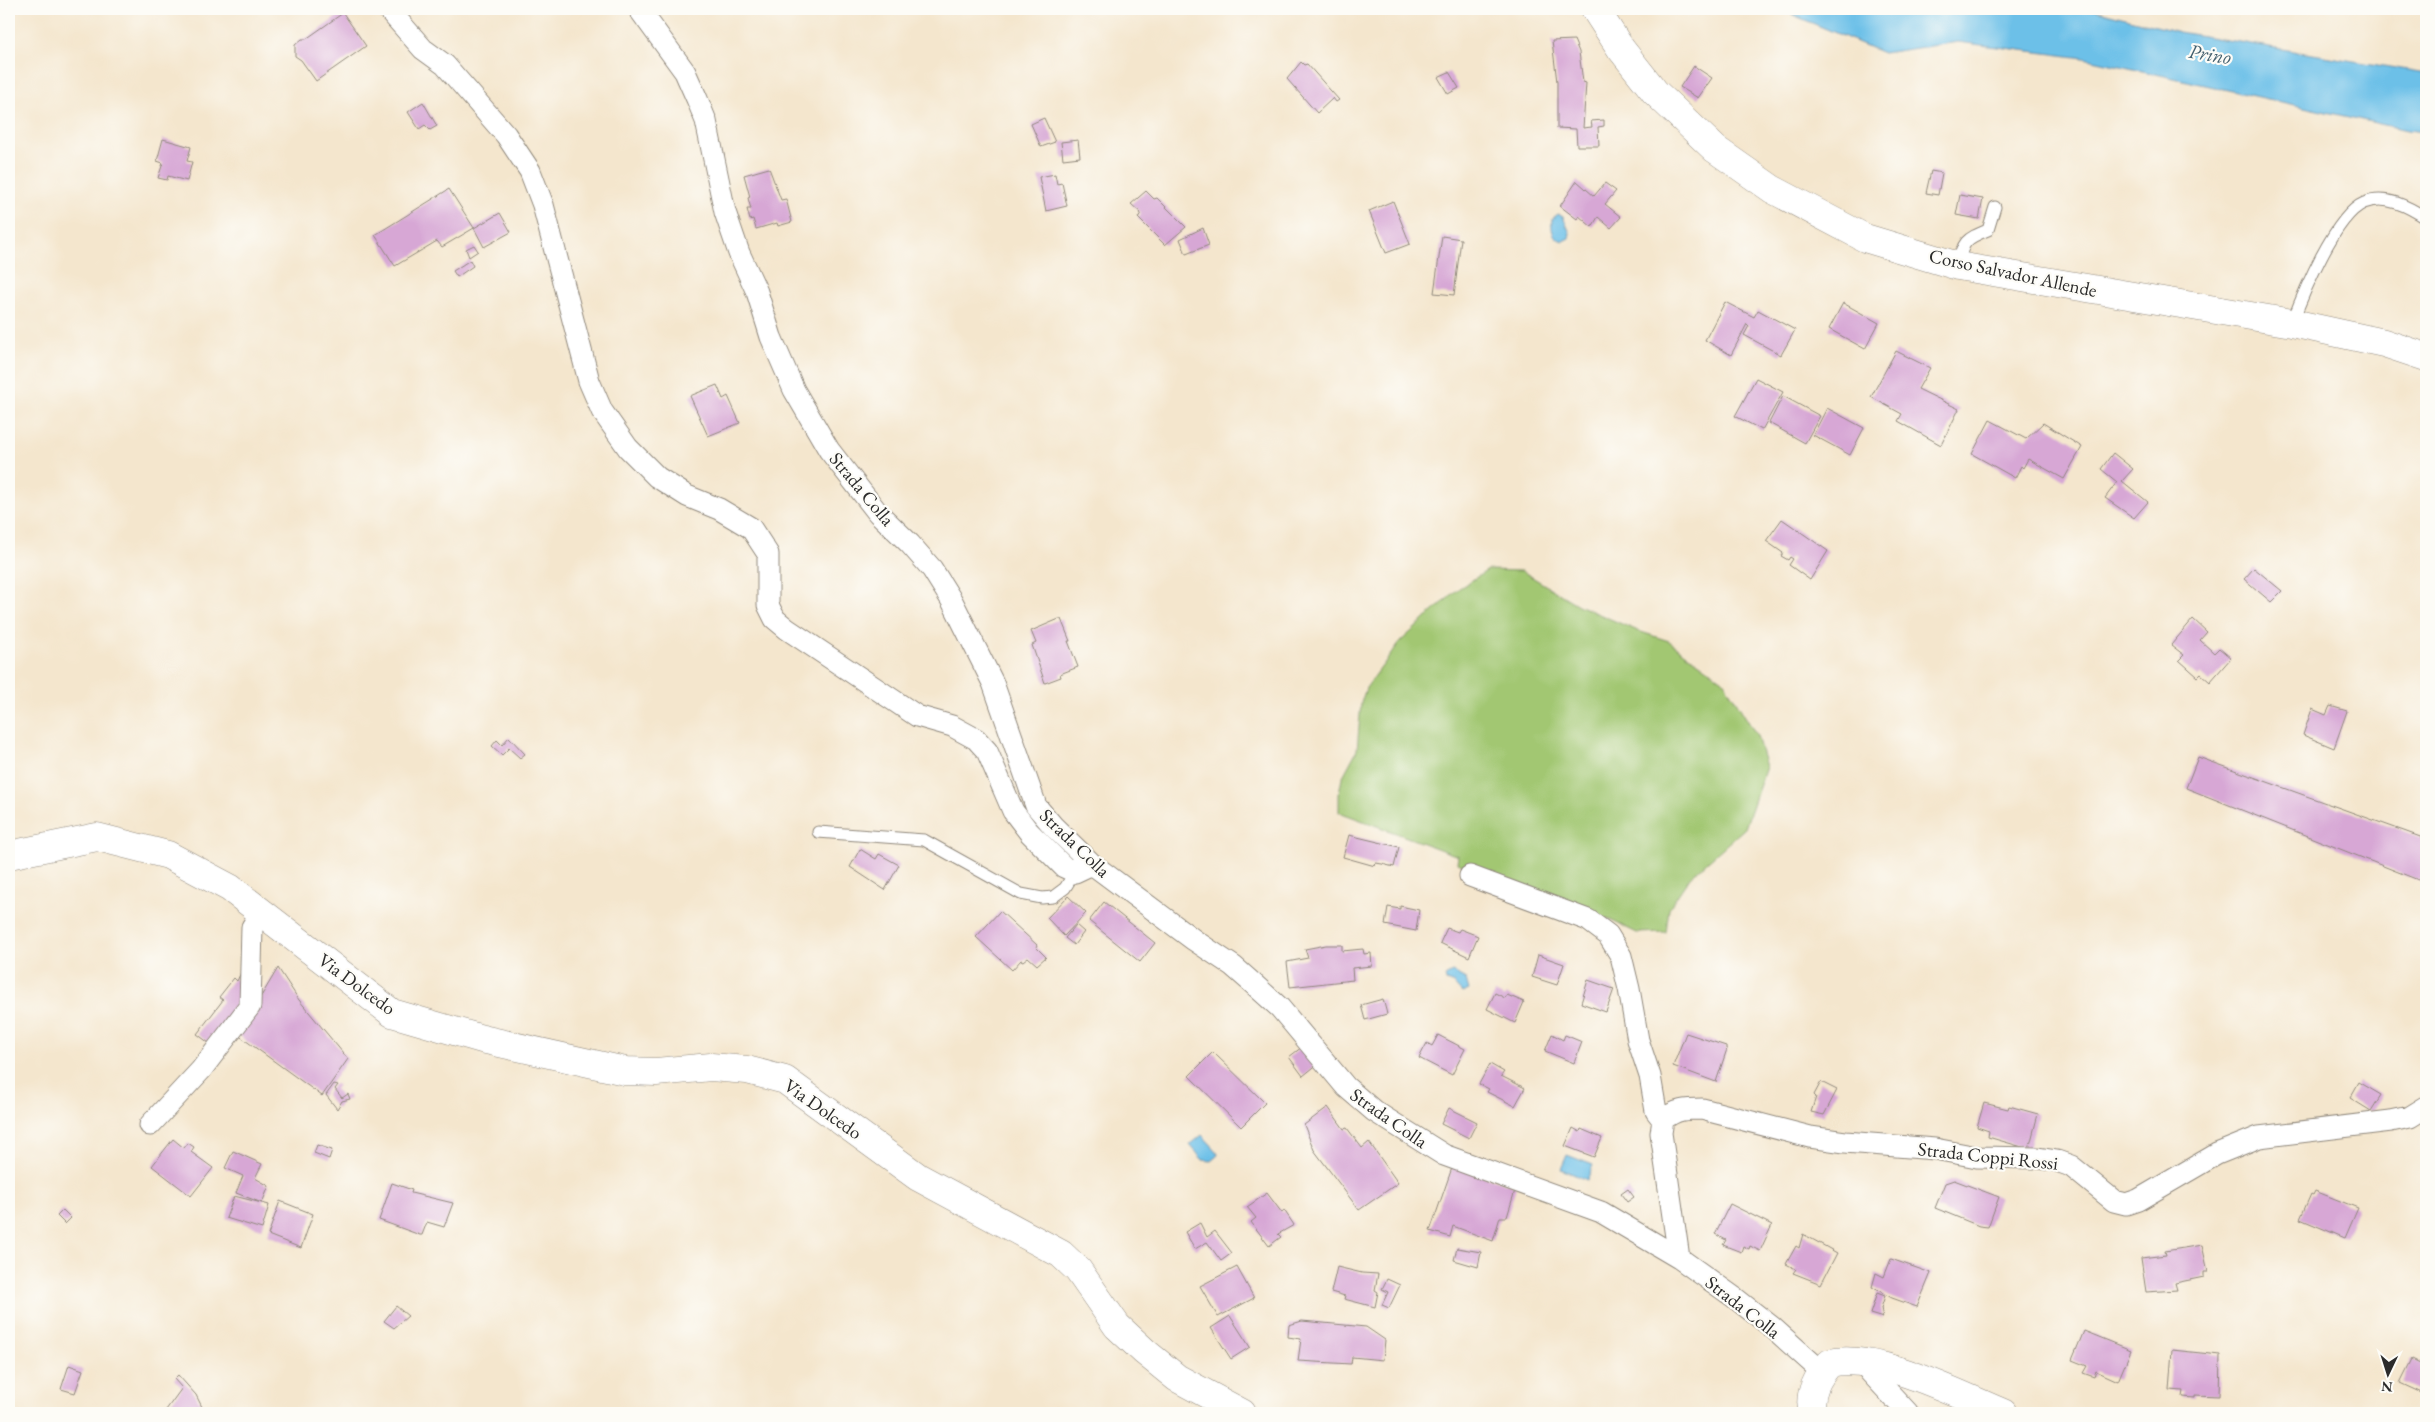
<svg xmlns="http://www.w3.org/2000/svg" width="2435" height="1422" viewBox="0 0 2435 1422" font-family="'EB Garamond',serif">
<rect width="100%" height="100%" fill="#fdfcf7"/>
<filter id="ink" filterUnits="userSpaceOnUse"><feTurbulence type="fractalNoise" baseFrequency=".02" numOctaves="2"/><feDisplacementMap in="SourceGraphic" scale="10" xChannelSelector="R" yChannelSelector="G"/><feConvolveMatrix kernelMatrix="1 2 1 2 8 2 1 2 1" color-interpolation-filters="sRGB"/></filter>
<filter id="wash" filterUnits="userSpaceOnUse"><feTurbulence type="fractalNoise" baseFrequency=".0096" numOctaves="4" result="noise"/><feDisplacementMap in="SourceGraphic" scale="20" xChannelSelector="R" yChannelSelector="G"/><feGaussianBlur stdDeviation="1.12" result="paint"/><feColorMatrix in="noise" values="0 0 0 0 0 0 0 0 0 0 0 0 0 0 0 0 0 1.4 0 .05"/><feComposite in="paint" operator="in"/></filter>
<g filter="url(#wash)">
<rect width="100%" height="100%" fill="#f4e6cd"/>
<path fill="#a2c772" stroke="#66794e" d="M 1488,570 L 1522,571 L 1578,605 L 1638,631 L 1669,641 L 1723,680 L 1757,736 L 1766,767 L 1745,828 L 1690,877 L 1669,908 L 1666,932 L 1637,933 L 1608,919 L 1457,863 L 1458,856 L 1339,812 L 1339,794 L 1342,778 L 1357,750 L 1361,703 L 1366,688 L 1400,642 L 1458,589 Z"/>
<path fill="#6cc0e8" stroke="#4c768a" d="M 1779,9 L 2091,9 L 2179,32 L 2426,73 L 2426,132 L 2407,130 L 2084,58 L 1958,42 L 1883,53 Z
M 1558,214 L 1563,217 L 1570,233 L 1569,238 L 1563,241 C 1552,238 1551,229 1552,219 Z
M 1452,972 L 1466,979 L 1469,990 L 1462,993 L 1454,984 L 1446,981 L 1445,976 Z
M 1202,1135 L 1217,1151 L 1218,1155 L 1211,1161 L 1203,1160 L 1190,1145 Z
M 1567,1155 L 1593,1165 L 1587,1180 L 1561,1169 Z"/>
<g id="blocks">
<path fill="#d7a7d5" d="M 343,13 L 366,46 L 316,81 L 301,60 L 295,56 L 295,45 L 302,39 L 306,39 Z
M 1574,40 L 1579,52 L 1583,82 L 1586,83 L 1583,128 L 1592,127 L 1591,121 L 1604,120 L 1604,126 L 1598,127 L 1599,146 L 1577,146 L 1576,129 L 1557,128 L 1557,82 L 1552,41 Z
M 1301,62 L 1304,65 L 1307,64 L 1339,100 L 1336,102 L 1333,98 L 1317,113 L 1287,79 Z
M 1694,66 L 1712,78 L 1698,98 L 1680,87 Z
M 1449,72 L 1459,88 L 1448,94 L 1438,77 Z
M 423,102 L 437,126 L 430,130 L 425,125 L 419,129 L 408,112 Z
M 1044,118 L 1055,142 L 1041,147 L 1031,124 Z
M 163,139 L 191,147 L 187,161 L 192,162 L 187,181 L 168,176 L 167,180 L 158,178 L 163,163 L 157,161 Z
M 1078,140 L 1080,157 L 1063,159 L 1061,142 Z
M 769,168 L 781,200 L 786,199 L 792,222 L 778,226 L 777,223 L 756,229 L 753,219 L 750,220 L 747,209 L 751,209 L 748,198 L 750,197 L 744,175 Z
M 1931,171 L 1942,173 L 1938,195 L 1926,193 Z
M 1055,174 L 1057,184 L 1062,183 L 1067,206 L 1046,211 L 1039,177 Z
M 1577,181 L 1594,196 L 1605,183 L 1616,191 L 1605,204 L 1621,217 L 1611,228 L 1598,217 L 1592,227 L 1579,216 L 1577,219 L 1560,206 Z
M 449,189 L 474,228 L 442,247 L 437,241 L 395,266 L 375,235 Z
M 1146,191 L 1154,199 L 1157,198 L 1186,227 L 1165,245 L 1138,218 L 1141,213 L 1131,204 Z
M 1960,195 L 1983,199 L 1979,219 L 1956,215 Z
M 1393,201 L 1410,244 L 1386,253 L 1369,211 Z
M 500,213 L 511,232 L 484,247 L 474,228 Z
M 1203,228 L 1209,245 L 1186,254 L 1180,239 Z
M 1442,236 L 1461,239 L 1454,295 L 1434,293 Z
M 474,245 L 478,251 L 469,257 L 466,249 Z
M 470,260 L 473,266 L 457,277 L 453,271 Z
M 1725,302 L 1754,317 L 1758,310 L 1795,330 L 1781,355 L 1744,335 L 1749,326 L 1747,324 L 1731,355 L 1705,340 Z
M 1843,303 L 1879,323 L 1865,349 L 1829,329 Z
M 1896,351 L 1930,368 L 1918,389 L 1959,409 L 1941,445 L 1898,421 L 1902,414 L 1871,397 Z
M 1756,378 L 1783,392 L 1762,430 L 1735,416 Z
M 717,385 L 723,399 L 728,396 L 740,423 L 708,436 L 690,396 Z
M 1783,396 L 1820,416 L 1805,443 L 1769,423 Z
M 1827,408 L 1864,428 L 1850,455 L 1813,435 Z
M 1990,420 L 2026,439 L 2043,423 L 2082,447 L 2064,479 L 2028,459 L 2023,468 L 2021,466 L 2015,478 L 1972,454 Z
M 2113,453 L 2133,469 L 2122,481 L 2148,502 L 2134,518 L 2105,498 L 2117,482 L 2101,469 Z
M 1782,519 L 1828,551 L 1810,580 L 1789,565 L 1793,559 L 1790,557 L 1788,560 L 1781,556 L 1783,553 L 1766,541 Z
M 2254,568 L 2282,591 L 2271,602 L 2244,579 Z
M 1059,619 L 1061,619 L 1070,641 L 1068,641 L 1078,667 L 1060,674 L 1061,677 L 1045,683 L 1032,645 L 1036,643 L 1031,631 Z
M 2193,619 L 2207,632 L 2200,640 L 2214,653 L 2219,648 L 2231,658 L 2210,682 L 2201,674 L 2198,677 L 2179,660 L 2184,655 L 2171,645 Z
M 2330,706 L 2347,711 L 2334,748 L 2303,735 L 2312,709 L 2326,715 Z
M 509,737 L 525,754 L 520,758 L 509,748 L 502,755 L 492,746 L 497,740 L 502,745 Z
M 2198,757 L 2426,839 L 2426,883 L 2186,788 Z
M 1349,835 L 1399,847 L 1394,867 L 1382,864 L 1376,863 L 1375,866 L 1343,857 Z
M 860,849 L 876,859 L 879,854 L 899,865 L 885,890 L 850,867 Z
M 1068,896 L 1086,913 L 1064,936 L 1047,918 Z
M 1104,902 L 1155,943 L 1140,962 L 1089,921 Z
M 1400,906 L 1419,910 L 1416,931 L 1385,925 L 1388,907 L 1400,909 Z
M 1000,911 L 1037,945 L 1036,947 L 1046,957 L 1037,965 L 1028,957 L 1023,961 L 1021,960 L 1012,970 L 976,937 Z
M 1076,925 L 1084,932 L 1074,945 L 1065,938 Z
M 1447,928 L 1458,932 L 1460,929 L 1478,936 L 1469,957 L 1440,943 Z
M 1326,945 L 1342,945 L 1342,951 L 1363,949 L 1364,954 L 1371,953 L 1372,966 L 1352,968 L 1353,980 L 1290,987 L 1287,962 L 1308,958 L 1305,949 Z
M 1538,955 L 1564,964 L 1557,985 L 1532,977 Z
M 278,968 L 299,1000 L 348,1059 L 322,1096 L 238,1035 Z
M 242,970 L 248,991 L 213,1046 L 197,1034 L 223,1000 L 219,997 L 234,978 L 237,981 Z
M 1588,980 L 1614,989 L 1606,1012 L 1581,1003 Z
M 1495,993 L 1505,998 L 1507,995 L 1524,1002 L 1515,1023 L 1487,1009 Z
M 1383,999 L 1387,1014 L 1365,1020 L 1361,1005 Z
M 1686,1033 L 1726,1046 L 1726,1049 L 1727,1049 L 1716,1082 L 1673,1066 Z
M 1552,1034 L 1563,1040 L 1565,1035 L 1582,1042 L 1574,1063 L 1545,1051 Z
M 1438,1035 L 1465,1049 L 1452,1075 L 1419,1058 L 1427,1043 L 1432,1046 Z
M 1302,1047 L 1319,1063 L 1303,1076 L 1289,1057 Z
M 1213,1052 L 1265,1103 L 1241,1127 L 1189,1076 Z
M 1490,1064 L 1504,1072 L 1501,1076 L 1525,1088 L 1515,1106 L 1487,1092 L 1489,1089 L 1479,1084 Z
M 1821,1082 L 1837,1090 L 1824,1115 L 1811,1112 L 1816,1097 L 1814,1095 Z
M 2359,1082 L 2381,1095 L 2371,1111 L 2350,1098 Z
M 334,1084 L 338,1085 L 335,1089 L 342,1098 L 348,1094 L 350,1099 L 342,1101 L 337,1109 L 326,1095 Z
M 1984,1103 L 2008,1109 L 2009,1106 L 2038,1114 L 2029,1149 L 1988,1137 L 1989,1131 L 1977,1127 Z
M 1328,1107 L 1344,1129 L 1347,1128 L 1362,1148 L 1369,1142 L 1398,1183 L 1359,1210 L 1314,1150 L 1304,1125 Z
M 1449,1108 L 1477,1122 L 1469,1138 L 1441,1124 Z
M 1573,1128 L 1580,1132 L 1581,1129 L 1602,1138 L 1594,1157 L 1565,1146 Z
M 173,1139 L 184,1148 L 188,1143 L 194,1147 L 191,1152 L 213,1168 L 191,1196 L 152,1166 Z
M 317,1145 L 332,1150 L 329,1159 L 314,1153 Z
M 233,1151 L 262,1164 L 255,1178 L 269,1186 L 262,1203 L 269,1205 L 262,1229 L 226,1218 L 234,1196 L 262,1203 L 236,1193 L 243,1176 L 225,1168 Z
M 1453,1165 L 1516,1187 L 1507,1217 L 1500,1217 L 1493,1241 L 1453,1226 L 1450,1237 L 1430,1231 Z
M 1954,1180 L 1999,1197 L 1988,1227 L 1979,1226 L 1935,1208 L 1945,1183 Z
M 392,1183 L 412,1190 L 411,1193 L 453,1203 L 444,1227 L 427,1222 L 422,1235 L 420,1235 L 379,1220 Z
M 1628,1189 L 1634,1197 L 1627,1202 L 1621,1194 Z
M 2315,1191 L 2358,1208 L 2345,1238 L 2300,1219 L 2311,1194 L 2313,1195 Z
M 1267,1193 L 1282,1213 L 1284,1210 L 1294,1225 L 1278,1234 L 1281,1237 L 1269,1246 L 1251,1222 L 1256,1218 L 1247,1207 Z
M 280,1201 L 313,1214 L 301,1248 L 268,1235 Z
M 1730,1204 L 1772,1225 L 1760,1251 L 1750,1246 L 1749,1249 L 1743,1246 L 1741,1252 L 1723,1245 L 1726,1240 L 1715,1234 Z
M 63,1210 L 71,1218 L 65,1224 L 57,1216 Z
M 1200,1223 L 1207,1237 L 1215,1231 L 1232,1253 L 1221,1261 L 1207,1242 L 1195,1249 L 1185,1232 Z
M 1803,1234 L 1837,1253 L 1821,1284 L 1793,1273 L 1796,1269 L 1786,1264 L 1796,1246 L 1799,1248 Z
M 2202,1245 L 2208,1272 L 2204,1272 L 2204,1277 L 2175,1283 L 2177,1290 L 2146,1292 L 2141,1258 L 2166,1255 L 2165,1251 Z
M 1457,1248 L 1481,1252 L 1478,1267 L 1454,1260 Z
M 1891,1259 L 1931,1273 L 1917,1307 L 1892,1298 L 1872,1287 L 1876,1273 L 1884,1277 Z
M 1237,1267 L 1254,1298 L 1218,1317 L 1200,1286 Z
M 1337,1267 L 1362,1273 L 1378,1274 L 1375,1290 L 1378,1292 L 1375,1307 L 1344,1299 L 1345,1296 L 1331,1292 Z
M 1387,1279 L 1400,1285 L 1389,1308 L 1382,1305 L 1388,1292 L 1382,1289 Z
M 1877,1293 L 1885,1296 L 1881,1308 L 1883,1318 L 1870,1314 Z
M 396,1306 L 408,1316 L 394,1328 L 384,1321 Z
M 1230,1316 L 1250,1347 L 1231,1359 L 1211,1328 Z
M 1302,1321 L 1366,1327 L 1385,1340 L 1383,1360 L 1352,1357 L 1351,1364 L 1298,1361 L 1301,1339 L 1288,1337 L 1289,1325 Z
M 2084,1331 L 2131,1350 L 2118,1381 L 2096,1371 L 2094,1377 L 2083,1373 L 2087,1366 L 2072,1360 Z
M 2172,1350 L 2220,1355 L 2219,1396 L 2195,1395 L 2195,1398 L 2183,1397 L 2184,1391 L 2169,1390 Z
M 2412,1359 L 2426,1366 L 2426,1395 L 2400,1383 Z
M 69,1365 L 83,1370 L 75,1393 L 61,1389 Z
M 178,1375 L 196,1395 L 205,1413 L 170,1413 L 166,1410 L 182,1388 L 174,1379 Z"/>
</g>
</g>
<g filter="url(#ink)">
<use href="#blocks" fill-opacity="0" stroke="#90887c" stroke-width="1"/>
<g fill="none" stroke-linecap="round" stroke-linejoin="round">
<g stroke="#90887c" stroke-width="13">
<path id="lane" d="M 1958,266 C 1963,241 1965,239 1988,230 L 1995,207
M 2292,323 C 2303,294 2335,215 2364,203 C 2386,194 2409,207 2426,218
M 818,832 L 924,840 L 1021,894 L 1042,898 L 1053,897 L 1065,888 L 1075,872"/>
</g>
<g stroke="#90887c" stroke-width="23">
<path id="street" d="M 388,9 L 423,49 L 445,65 L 506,135 L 530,171 L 543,205 L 589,381 L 602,411 L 628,448 L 657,477 L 687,496 L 719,509 L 751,528 L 768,554 L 768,605 L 775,619 L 787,629 L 917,716 L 952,726 L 976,739 L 987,751 L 1013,811 L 1029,832 L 1064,867 L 1075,872 L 1092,864
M 639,9 L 685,72 L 697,99 L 706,121 L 725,212 L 739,253 L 757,292 L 771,337 L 794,390 L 829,450 L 878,513 L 910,544 L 932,569 L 952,601 L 993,683 L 1036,806 L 1053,826 L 1092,864 L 1194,940 L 1233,966 L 1258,988 L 1280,1008 L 1346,1087 L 1374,1111 L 1444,1155 L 1601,1212 L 1679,1258 L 1735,1298 L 1772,1327 L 1822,1372
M 1470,876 L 1588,920 L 1608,935 L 1621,956 L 1629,989 L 1638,1040 L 1650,1076 L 1656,1111 L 1663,1120
M 150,1125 L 201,1070 L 250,1006 L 252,927 L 262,912
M 1679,1258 L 1661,1133 L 1663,1120 C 1676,1109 1686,1109 1702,1109 L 1810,1137 L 1845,1142 L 1935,1149 L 1977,1157 L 2038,1158 L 2057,1161 L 2071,1166 L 2114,1201 L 2126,1204 L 2138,1200 L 2217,1154 L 2259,1137 L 2391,1121 L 2410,1117 L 2426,1107
M 1863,1361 L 1870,1372 L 1908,1413"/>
</g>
<g stroke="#90887c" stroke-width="29">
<path id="secondary" d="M 1595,9 L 1621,49 L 1655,92 L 1715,149 L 1772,189 L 1865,238 L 1958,266 L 2292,323 L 2384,343 L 2426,357
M 9,855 L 97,837 L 168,855 L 230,888 L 392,1013 L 482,1039 L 625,1071 L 656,1072 L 711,1067 L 747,1070 L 785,1080 L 918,1177 L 1061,1254 L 1078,1270 L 1117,1326 L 1145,1352 L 1177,1378 L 1242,1413
M 1813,1413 C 1807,1395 1818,1376 1830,1363 C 1877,1352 1959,1395 2003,1413"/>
</g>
<use href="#lane" stroke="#fff" stroke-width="11"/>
<use href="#street" stroke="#fff" stroke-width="21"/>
<use href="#secondary" stroke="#fff" stroke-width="28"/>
</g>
</g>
<g text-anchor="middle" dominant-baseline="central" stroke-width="4.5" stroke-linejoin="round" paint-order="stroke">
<g font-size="19" fill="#2b2b2b" stroke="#fdfcf7">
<text transform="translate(2013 273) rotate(12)">Corso Salvador Allende</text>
<text transform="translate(862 489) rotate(50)">Strada Colla</text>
<text transform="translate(1075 843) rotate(44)">Strada Colla</text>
<text transform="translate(357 984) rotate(36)">Via Dolcedo</text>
<text transform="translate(823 1109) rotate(35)">Via Dolcedo</text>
<text transform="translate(1389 1118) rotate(35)">Strada Colla</text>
<text transform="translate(1988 1156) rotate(6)">Strada Coppi Rossi</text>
<text transform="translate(1743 1307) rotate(38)">Strada Colla</text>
</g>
<g font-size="20" font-style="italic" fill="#425f6d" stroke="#fdfcf7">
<text transform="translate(2210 54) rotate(9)">Prino</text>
</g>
</g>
<rect width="2435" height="1422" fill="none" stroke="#fdfcf7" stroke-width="30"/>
<g transform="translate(2388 1374) rotate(184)" stroke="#fdfcf7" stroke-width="4" paint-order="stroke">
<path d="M0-4L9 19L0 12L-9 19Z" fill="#2b2b2b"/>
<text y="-8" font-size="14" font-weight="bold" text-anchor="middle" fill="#2b2b2b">N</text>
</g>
</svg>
